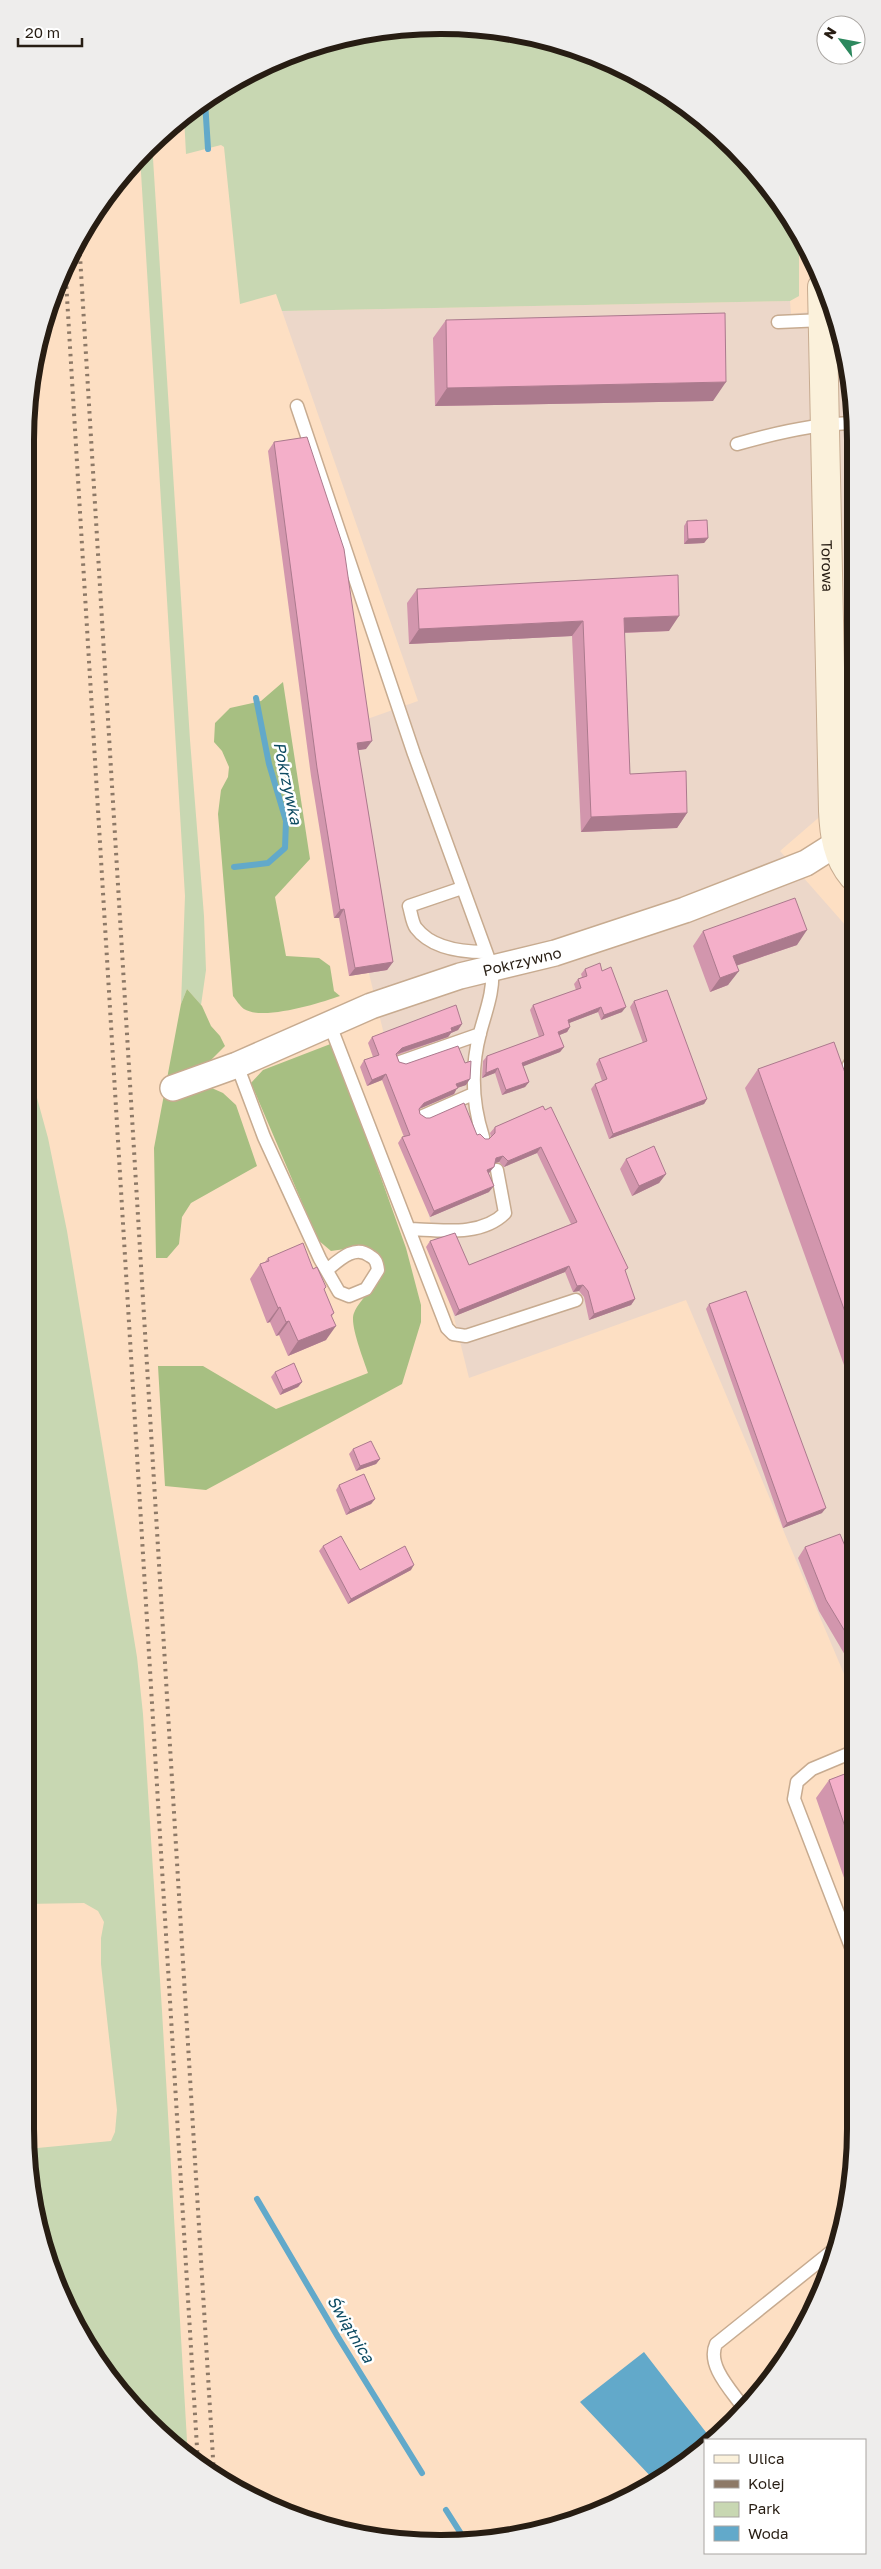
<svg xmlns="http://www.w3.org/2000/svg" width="881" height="2569" viewBox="0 0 881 2569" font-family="'Golos Text',sans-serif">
<rect width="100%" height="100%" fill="#fddfc3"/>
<path fill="#ecd7c9" d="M 790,301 L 791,314 L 829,310 L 852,386 L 853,788 L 780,851 L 854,935 L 855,1700 L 686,1300 L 469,1378 L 311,739 L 418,701 L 282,311 Z"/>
<path fill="#c8d7b2" d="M 467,26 L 548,39 L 649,81 L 753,166 L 799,235 L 799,296 L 790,301 L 282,311 L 276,294 L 240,304 L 224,147 L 221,145 L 186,154 L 184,116 L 233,81 L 307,47 L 386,29 Z
M 152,143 L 190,740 L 204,916 L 206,970 L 201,1005 L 187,989 L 181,1004 L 185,896 L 140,156 Z
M 25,1054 L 48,1138 L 67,1231 L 137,1657 L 143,1714 L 162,2011 L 188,2458 L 128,2403 L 57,2287 L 33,2209 L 27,2149 L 111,2141 L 115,2132 L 117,2110 L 101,1964 L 101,1938 L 104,1922 L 98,1911 L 84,1903 L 25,1904 Z"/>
<path fill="#a7bf82" d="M 283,682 L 310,859 L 275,897 L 286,956 L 319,958 L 330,966 L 334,991 L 340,996 C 320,1003 263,1021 244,1009 C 240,1006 236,1000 233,996 L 218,814 L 221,790 L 228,777 L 229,767 L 222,751 L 214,742 L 215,723 L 230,708 L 261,701 Z
M 187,989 L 202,1006 L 211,1026 L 220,1036 L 225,1046 L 205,1066 L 205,1085 L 223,1093 L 236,1105 L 257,1166 L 191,1203 L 182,1217 L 179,1244 L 167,1258 L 156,1258 L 154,1148 L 181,1004 Z
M 333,1043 L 406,1248 L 421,1305 L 421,1322 L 402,1384 L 206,1490 L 165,1486 L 158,1366 L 203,1366 L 276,1409 L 368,1373 C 364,1360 349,1324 354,1313 C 362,1294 383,1285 381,1258 L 366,1246 L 331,1251 L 318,1240 L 251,1083 L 263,1070 Z"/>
<path fill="#62a9ca" d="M 644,2352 L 712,2440 L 705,2440 L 705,2447 L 672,2474 L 655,2481 L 580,2402 Z"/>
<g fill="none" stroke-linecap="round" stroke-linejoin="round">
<path stroke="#62a9ca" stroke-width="6" d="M 205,101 L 208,149
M 234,867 L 268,863 L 285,848 L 286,821 L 269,764 L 256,698
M 257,2199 L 338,2337 L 422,2473
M 446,2510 L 467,2543"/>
<g stroke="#c7ab90" stroke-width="15">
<path id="lane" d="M 778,322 L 823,320
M 297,406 L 414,754 L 492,968 C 494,992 486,1010 480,1033 C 471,1067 472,1103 483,1137
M 737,444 C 775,433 813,424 852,423
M 462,888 L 409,906 C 411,912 412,923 416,928 C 432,949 462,952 485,952
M 330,1025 L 447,1328 L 453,1334 L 466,1336 L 576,1300
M 400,1062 L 480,1034
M 237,1065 L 264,1137 L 320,1259 L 339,1292 L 349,1296 L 366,1289 L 378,1270 C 377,1263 376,1259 370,1256 C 355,1244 339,1260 327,1270
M 851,1091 C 846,1079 844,1068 854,1058
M 423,1116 L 473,1094
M 409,1229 C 440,1230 481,1237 505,1213 L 497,1170
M 855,1751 L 812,1769 L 797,1782 L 794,1799 L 856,1960
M 745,2410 C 733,2392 706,2366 716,2344 L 837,2247"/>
</g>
<g stroke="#c7ab90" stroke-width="28">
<g id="street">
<path d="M 831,746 L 853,743"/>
<path id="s1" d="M 173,1088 L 237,1065 L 371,1006 L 460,976 L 555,953 L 685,910 L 806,863 L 836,844"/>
</g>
</g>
<g stroke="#c7ab90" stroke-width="30">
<g id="secondary">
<path id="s2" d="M 822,287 L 833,811 C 834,835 837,857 853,876"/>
</g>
</g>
<use href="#lane" stroke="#fff" stroke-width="12"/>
<use href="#street" stroke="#fff" stroke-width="25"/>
<use href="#secondary" stroke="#fbf1db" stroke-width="28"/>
<path stroke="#8d7967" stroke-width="4" stroke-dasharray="2.5 5" stroke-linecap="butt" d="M 79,239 L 214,2475
M 65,264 L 198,2464"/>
</g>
<path fill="#d296ad" d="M 446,320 L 713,401 L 435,406 L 433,338 Z
M 274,442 L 366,749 L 358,750 L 393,962 L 387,970 L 349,976 L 339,918 L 334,918 L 311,776 L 268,451 Z
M 687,521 L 708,538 L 704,543 L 684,544 L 684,526 Z
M 417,589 L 669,631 L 624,633 L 630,774 L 687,813 L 677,828 L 581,832 L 572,636 L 409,644 L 407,603 Z
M 703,931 L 797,945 L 736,966 L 728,985 L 710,992 L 693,946 Z
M 585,969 L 602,971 L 622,1012 L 601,1020 L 598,1012 L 569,1023 L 570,1027 L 567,1032 L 559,1035 L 564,1047 L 560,1052 L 523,1066 L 529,1082 L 525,1087 L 502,1095 L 495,1073 L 482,1078 L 483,1061 L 487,1056 L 539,1037 L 530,1010 L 533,1005 L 576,990 L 574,984 L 578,979 L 582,977 L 581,974 Z
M 634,1001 L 707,1099 L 704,1104 L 609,1139 L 591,1089 L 595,1084 L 602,1081 L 596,1064 L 599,1059 L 643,1043 L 630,1007 Z
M 462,1024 L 458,1030 L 451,1033 L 448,1037 L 397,1055 L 399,1062 L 466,1085 L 457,1088 L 454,1094 L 419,1109 L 420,1114 L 426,1118 L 477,1135 L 485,1139 L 489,1139 L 491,1137 L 490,1133 L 495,1127 L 543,1106 L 628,1268 L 625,1271 L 635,1299 L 631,1305 L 589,1320 L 584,1297 L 579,1291 L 573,1292 L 565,1272 L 455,1316 L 426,1247 L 430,1241 L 469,1265 L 571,1224 L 537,1153 L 504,1167 L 499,1162 L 495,1163 L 489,1173 L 488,1174 L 489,1192 L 430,1217 L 398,1143 L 402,1137 L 404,1137 L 382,1080 L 367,1086 L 360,1067 L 364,1060 L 373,1057 L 368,1043 L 372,1037 Z
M 758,1069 L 854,1098 L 854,1393 L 745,1088 Z
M 626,1159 L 666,1174 L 659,1183 L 632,1196 L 620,1169 Z
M 268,1258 L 313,1269 L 326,1287 L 324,1290 L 334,1313 L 332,1316 L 326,1340 L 288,1356 L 279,1335 L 276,1336 L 270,1322 L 267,1323 L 250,1279 L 260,1264 L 265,1262 Z
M 709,1304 L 822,1513 L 783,1528 L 706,1309 Z
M 275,1372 L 302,1382 L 298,1387 L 280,1395 L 271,1377 Z
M 353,1449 L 380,1459 L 376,1464 L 356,1471 L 349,1454 Z
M 339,1485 L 375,1499 L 371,1504 L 346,1515 L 336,1490 Z
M 323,1546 L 360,1570 L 411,1570 L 348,1604 L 319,1551 Z
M 805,1547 L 855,1570 L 855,1581 L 852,1585 L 855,1590 L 855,1672 L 819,1611 L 798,1558 Z
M 855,1770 L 856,1912 L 816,1798 L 829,1780 Z"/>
<path fill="#ab7a8d" d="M 726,382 L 713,401 L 435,406 L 447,388 Z
M 708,538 L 704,543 L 684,544 L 688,539 Z
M 679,616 L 669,631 L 613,633 L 624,618 Z
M 583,621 L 572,636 L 409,644 L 419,629 Z
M 372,741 L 366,749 L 352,751 L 357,743 Z
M 687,813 L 677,828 L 581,832 L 591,817 Z
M 344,909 L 339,918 L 334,918 L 340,910 Z
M 807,930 L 797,945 L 723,970 L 733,956 Z
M 393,962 L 387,970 L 349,976 L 355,968 Z
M 739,971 L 728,985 L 710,992 L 720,978 Z
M 601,1007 L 598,1012 L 564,1025 L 568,1020 Z
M 626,1007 L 622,1012 L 601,1020 L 604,1015 Z
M 462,1024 L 458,1030 L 451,1033 L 448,1037 L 397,1054 L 392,1060 L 402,1048 Z
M 570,1027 L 567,1032 L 555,1037 L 558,1032 Z
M 564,1047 L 560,1052 L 519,1068 L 522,1063 Z
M 498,1068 L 495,1073 L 482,1078 L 486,1073 Z
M 386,1074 L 382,1080 L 367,1086 L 372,1080 Z
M 470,1079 L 466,1085 L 457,1088 L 454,1094 L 419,1109 L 424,1103 L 456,1084 Z
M 529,1082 L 525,1087 L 502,1095 L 506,1090 Z
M 707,1099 L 704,1104 L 609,1139 L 613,1134 Z
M 541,1147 L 537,1153 L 504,1167 L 508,1161 Z
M 503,1156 L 499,1162 L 492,1164 L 496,1158 Z
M 494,1167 L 489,1173 L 482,1176 L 487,1170 Z
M 666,1174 L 659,1183 L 632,1196 L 639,1186 Z
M 494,1186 L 489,1192 L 430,1217 L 434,1211 Z
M 569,1266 L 565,1272 L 455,1316 L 459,1310 Z
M 583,1285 L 579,1291 L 573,1292 L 577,1286 Z
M 635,1299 L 631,1305 L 589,1320 L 594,1314 Z
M 280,1307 L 270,1322 L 267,1323 L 278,1308 Z
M 289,1321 L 279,1335 L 276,1336 L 286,1322 Z
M 336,1326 L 326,1340 L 288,1356 L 298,1341 Z
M 302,1382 L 298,1387 L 280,1395 L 283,1390 Z
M 380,1459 L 376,1464 L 356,1471 L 360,1466 Z
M 375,1499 L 371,1504 L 346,1515 L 350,1510 Z
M 826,1508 L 822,1513 L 783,1528 L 787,1523 Z
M 414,1565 L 411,1570 L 348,1604 L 351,1599 Z
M 855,1578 L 855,1581 L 850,1588 L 849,1580 Z"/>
<path fill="#f4afc9" stroke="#ab7a8d" d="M 725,313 L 726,382 L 447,388 L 446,320 Z
M 307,437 L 344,549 L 372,741 L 357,743 L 393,962 L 355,968 L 344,909 L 340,910 L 317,768 L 274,442 Z
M 707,520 L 708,538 L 688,539 L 687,521 Z
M 678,575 L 679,616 L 624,618 L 630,774 L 686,771 L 687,813 L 591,817 L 583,621 L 419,629 L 417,589 Z
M 795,898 L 807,930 L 733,956 L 739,971 L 720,978 L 703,931 Z
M 600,963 L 602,971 L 611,967 L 626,1007 L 604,1015 L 601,1007 L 568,1020 L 570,1027 L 558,1032 L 564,1047 L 522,1063 L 529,1082 L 506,1090 L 498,1068 L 486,1073 L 487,1056 L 544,1035 L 533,1005 L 581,988 L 578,979 L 587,976 L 585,969 Z
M 667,990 L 707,1099 L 613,1134 L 595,1084 L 607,1079 L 599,1059 L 647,1041 L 634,1001 Z
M 456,1005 L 462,1024 L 451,1028 L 452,1031 L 402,1048 L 396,1054 L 399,1062 L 406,1064 L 458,1046 L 465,1063 L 471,1061 L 470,1079 L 456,1084 L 458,1088 L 424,1103 L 419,1109 L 420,1114 L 426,1118 L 430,1118 L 464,1103 L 477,1135 L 480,1134 L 485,1139 L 489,1139 L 495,1133 L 495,1127 L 543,1106 L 545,1110 L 551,1107 L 628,1268 L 625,1270 L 635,1299 L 594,1314 L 588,1291 L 583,1285 L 577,1286 L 569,1266 L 459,1310 L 430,1241 L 455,1233 L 469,1265 L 577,1222 L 541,1147 L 508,1161 L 503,1156 L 496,1158 L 494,1167 L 487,1170 L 494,1186 L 434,1211 L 402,1137 L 410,1135 L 386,1074 L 372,1080 L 364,1060 L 379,1055 L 372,1037 Z
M 834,1042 L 854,1098 L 854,1337 L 758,1069 Z
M 654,1146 L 666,1174 L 639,1186 L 626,1159 Z
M 303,1243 L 313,1269 L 317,1267 L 326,1287 L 324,1289 L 334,1313 L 331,1315 L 336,1326 L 298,1341 L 289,1321 L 286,1322 L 280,1307 L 278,1308 L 260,1264 L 269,1261 L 268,1258 Z
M 746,1291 L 826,1508 L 787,1523 L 709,1304 Z
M 294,1363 L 302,1382 L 283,1390 L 275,1372 Z
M 371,1441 L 380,1459 L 360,1466 L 353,1449 Z
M 364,1474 L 375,1499 L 350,1510 L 339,1485 Z
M 840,1534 L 855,1570 L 855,1578 L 849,1580 L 855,1590 L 855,1648 L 826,1600 L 805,1547 Z
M 341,1536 L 360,1570 L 405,1546 L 414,1565 L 351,1599 L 323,1546 Z
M 855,1770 L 855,1856 L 829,1780 Z"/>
<g text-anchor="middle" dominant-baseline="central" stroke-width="5" stroke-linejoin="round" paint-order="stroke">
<g font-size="15" fill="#271d13" stroke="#fff">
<text stroke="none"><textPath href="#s2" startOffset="279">Torowa</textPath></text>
<text stroke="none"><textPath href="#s1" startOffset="372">Pokrzywno</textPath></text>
</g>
<g font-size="16" font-style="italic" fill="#0e4b62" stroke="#fff">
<text transform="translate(288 783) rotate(78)">Pokrzywka</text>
<text transform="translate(351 2329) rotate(59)">Świątnica</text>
</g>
</g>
<path d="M0 0H881V2569H0ZM440 34H441A406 406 0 0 1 847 440V2129A406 406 0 0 1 441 2535H440A406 406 0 0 1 34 2129V440A406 406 0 0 1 440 34Z" fill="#eeedec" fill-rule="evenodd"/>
<path fill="none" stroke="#271d13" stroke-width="6" d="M440 34H441A406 406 0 0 1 847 440V2129A406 406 0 0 1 441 2535H440A406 406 0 0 1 34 2129V440A406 406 0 0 1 440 34Z"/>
<rect x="704" y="2439" width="162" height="115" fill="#ffffff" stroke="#a9a5a1"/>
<rect x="714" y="2455" width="25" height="8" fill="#fbf1db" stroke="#a9a5a1"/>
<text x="748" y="2464" font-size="15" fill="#271d13">Ulica</text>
<rect x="714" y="2480" width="25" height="8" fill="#8d7967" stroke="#a9a5a1"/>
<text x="748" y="2489" font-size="15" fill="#271d13">Kolej</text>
<rect x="714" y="2502" width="25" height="15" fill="#c8d7b2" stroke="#a9a5a1"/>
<text x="748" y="2514" font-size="15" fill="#271d13">Park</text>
<rect x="714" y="2526" width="25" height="15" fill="#62a9ca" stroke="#a9a5a1"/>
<text x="748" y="2539" font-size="15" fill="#271d13">Woda</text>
<g transform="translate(841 40) rotate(302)"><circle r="24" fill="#ffffff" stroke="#a9a5a1"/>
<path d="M0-4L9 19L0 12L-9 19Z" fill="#2c885e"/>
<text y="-8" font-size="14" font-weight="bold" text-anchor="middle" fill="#271d13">N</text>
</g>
<path d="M18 38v8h64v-8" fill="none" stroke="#271d13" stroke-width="2.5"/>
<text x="25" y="38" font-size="15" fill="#271d13" stroke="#ffffff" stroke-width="4" paint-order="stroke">20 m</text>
</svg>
